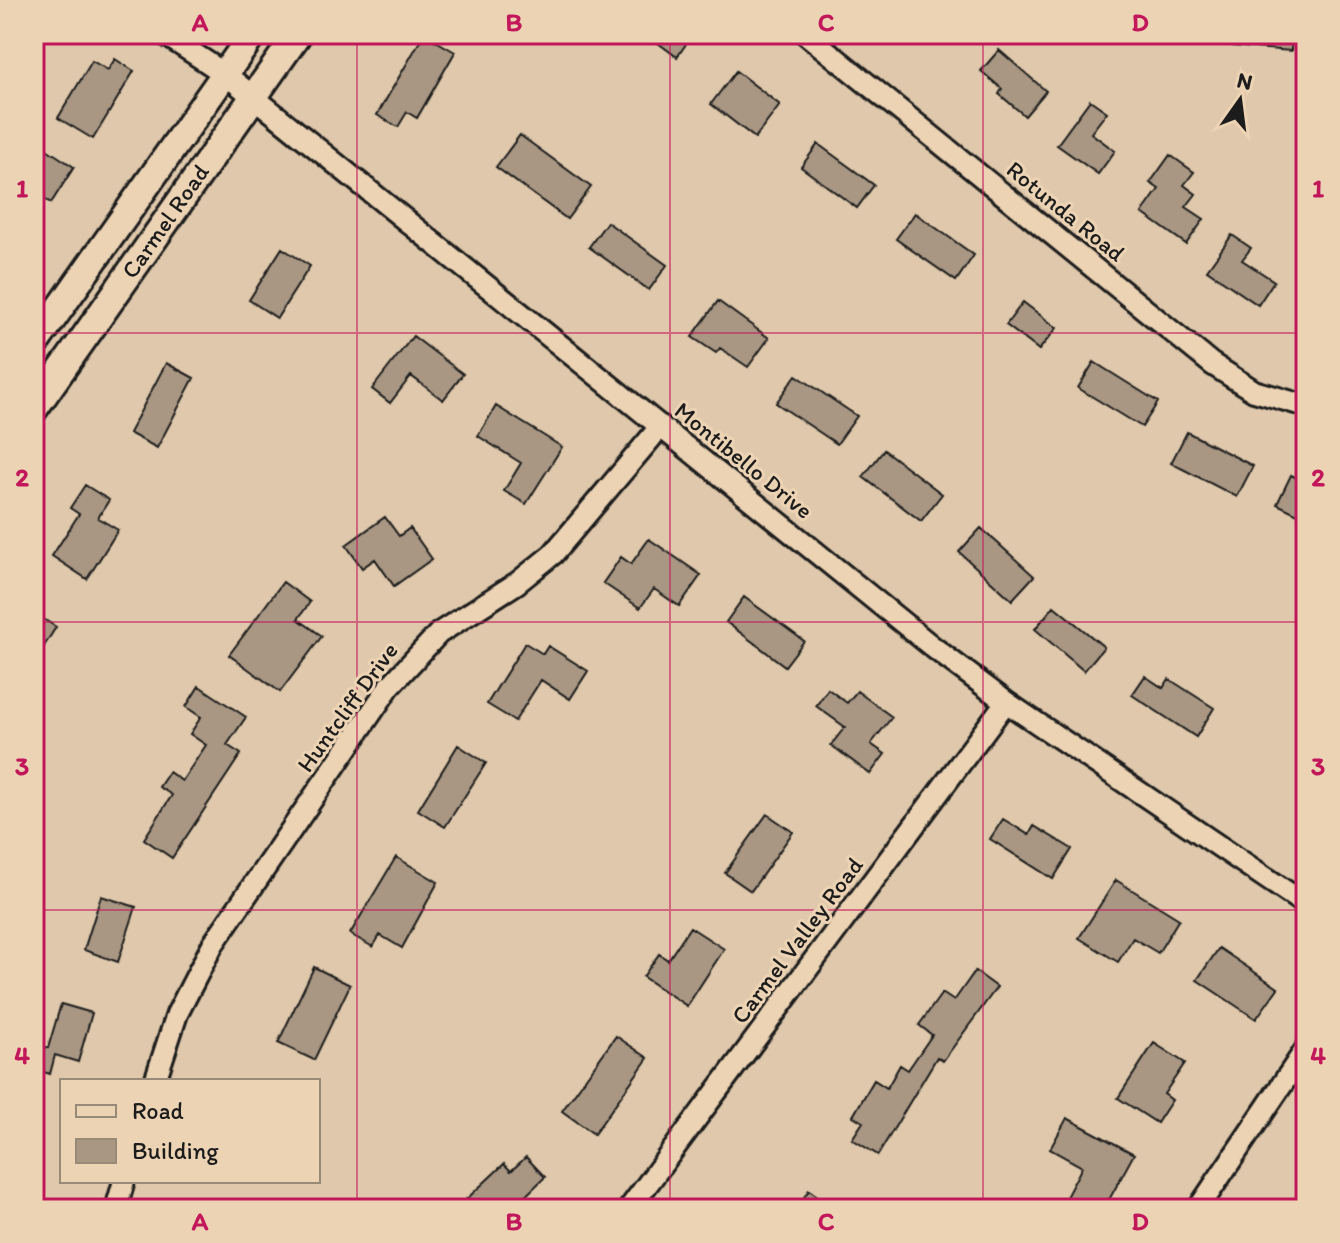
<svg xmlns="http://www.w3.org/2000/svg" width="1340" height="1243" viewBox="0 0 1340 1243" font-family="Itim,sans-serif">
<rect width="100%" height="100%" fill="#dfc8ab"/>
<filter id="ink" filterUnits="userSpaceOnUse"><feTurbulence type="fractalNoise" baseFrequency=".0125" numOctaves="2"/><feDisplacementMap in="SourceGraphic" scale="16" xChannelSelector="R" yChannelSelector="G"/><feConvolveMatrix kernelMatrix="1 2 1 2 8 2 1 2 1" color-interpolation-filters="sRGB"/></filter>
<g filter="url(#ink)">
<path fill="#a99783" stroke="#1c1c1c" stroke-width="2" d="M 424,34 L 455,52 L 417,118 L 407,112 L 398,127 L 377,115 Z
M 646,34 L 693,34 L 677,57 Z
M 1234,34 L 1292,34 L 1291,51 L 1233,46 Z
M 999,50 L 1046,91 L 1025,116 L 999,94 L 1002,89 L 981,71 Z
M 115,59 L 134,71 L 93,139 L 58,118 L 92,61 L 108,70 Z
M 736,71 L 780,105 L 755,138 L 711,104 Z
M 1090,100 L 1107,112 L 1091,133 L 1115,151 L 1098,174 L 1057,145 Z
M 520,135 L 591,187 L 567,219 L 496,167 Z
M 818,144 L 874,185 L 857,208 L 801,167 Z
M 45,148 L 74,167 L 51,203 L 34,192 L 34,165 Z
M 1170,155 L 1194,172 L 1184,185 L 1196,194 L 1186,207 L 1204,219 L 1186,244 L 1142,213 L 1159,189 L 1150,183 Z
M 915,213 L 974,255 L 956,281 L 896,239 Z
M 607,222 L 667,265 L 649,290 L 589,247 Z
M 1232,235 L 1251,248 L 1242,260 L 1274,281 L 1258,305 L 1207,270 Z
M 282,248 L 310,266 L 277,318 L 249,300 Z
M 718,301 L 769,338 L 748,367 L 720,348 L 716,353 L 692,337 Z
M 1023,302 L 1057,328 L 1039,350 L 1006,325 Z
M 413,336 L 463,374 L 443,400 L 411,376 L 390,403 L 372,389 Z
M 1094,362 L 1158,402 L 1142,427 L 1078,388 Z
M 166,363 L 194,378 L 157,448 L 129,433 Z
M 796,375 L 857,416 L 837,444 L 776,403 Z
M 496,406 L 562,447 L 526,504 L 504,491 L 521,463 L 478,436 Z
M 1187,432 L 1253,466 L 1237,497 L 1171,463 Z
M 884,450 L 942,494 L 921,521 L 863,477 Z
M 1291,475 L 1306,482 L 1306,518 L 1277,504 Z
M 85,485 L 109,500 L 98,518 L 118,530 L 87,579 L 52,556 L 79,514 L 70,508 Z
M 385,517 L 399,536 L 410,528 L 432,559 L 394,586 L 375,559 L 362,568 L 346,545 Z
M 981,528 L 1034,576 L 1012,600 L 959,552 Z
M 649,539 L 701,575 L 679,606 L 654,589 L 640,608 L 603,583 L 621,557 L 631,564 Z
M 283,582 L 310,602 L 298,619 L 322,636 L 280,692 L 229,655 Z
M 744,597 L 804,641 L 785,666 L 726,622 Z
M 1054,606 L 1104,647 L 1084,671 L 1035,629 Z
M 34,613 L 56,627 L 34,662 Z
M 525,643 L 543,654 L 548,646 L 588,671 L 570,699 L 541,680 L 515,721 L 487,704 Z
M 1145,676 L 1163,688 L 1169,679 L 1214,708 L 1196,737 L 1132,695 Z
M 199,686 L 246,717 L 227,745 L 241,754 L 172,858 L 144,839 L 172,795 L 159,787 L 169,772 L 182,781 L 206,745 L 190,734 L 201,717 L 186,707 Z
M 828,689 L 847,703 L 857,691 L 892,717 L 871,744 L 885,754 L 870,774 L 831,745 L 845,727 L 816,706 Z
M 458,745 L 486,763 L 445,827 L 418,810 Z
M 767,814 L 793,832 L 751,891 L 725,873 Z
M 1003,819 L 1029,835 L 1034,826 L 1072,849 L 1053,879 L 990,839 Z
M 396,857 L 438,882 L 402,948 L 380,935 L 373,947 L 350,934 Z
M 1116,880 L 1179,919 L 1158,953 L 1133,938 L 1118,962 L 1079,938 Z
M 101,896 L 136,907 L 118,962 L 84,950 Z
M 690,927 L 724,949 L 687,1006 L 643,977 L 659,954 L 668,960 Z
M 1219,948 L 1278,988 L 1256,1019 L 1197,980 Z
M 314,967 L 350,985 L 314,1060 L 278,1043 Z
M 975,971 L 997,987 L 943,1061 L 937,1057 L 878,1155 L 852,1139 L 863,1122 L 853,1116 L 874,1080 L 887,1088 L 900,1065 L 908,1070 L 932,1035 L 919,1025 L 942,993 L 954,1001 Z
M 61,1004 L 92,1013 L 78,1062 L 55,1055 L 50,1074 L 34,1069 L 34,1044 L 48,1048 Z
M 616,1036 L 648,1058 L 594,1134 L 562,1111 Z
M 1154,1043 L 1185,1063 L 1164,1094 L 1172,1100 L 1157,1123 L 1118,1098 Z
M 1067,1118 L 1134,1154 L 1104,1209 L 1084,1209 L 1065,1199 L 1082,1167 L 1050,1149 Z
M 526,1157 L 545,1177 L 512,1209 L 456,1209 L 504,1164 L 511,1171 Z
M 809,1190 L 836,1209 L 796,1209 Z"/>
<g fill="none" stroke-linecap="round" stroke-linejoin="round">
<g stroke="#1c1c1c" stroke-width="26">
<path id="minor" d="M 164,34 L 225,74 L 934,648 L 1006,702 L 1306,905
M 806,34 L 1212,364 L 1254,391 L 1306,406
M 155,1081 L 177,1014 L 213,944 L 389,687 L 439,633 L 517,583 L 553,554 L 661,426
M 116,1209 L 124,1181
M 629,1209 L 1006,702
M 1198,1209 L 1306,1049"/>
</g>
<g stroke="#1c1c1c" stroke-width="32">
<path id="major" d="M 34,345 L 253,34
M 34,409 L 298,34"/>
</g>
<use href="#minor" stroke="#ecd3b4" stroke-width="20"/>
<use href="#major" stroke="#ecd3b4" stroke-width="26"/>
</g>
</g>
<path fill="none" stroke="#c2185b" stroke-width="2" stroke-opacity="0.55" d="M 357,34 L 357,1209M 670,34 L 670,1209M 983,34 L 983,1209M 34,333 L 1306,333M 34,622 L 1306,622M 34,910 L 1306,910"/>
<g text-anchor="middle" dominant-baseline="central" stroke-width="6" stroke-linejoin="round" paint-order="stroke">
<g font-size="24" fill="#1c1c1c" stroke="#ecd3b4">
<text transform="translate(1066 211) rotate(39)">Rotunda Road</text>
<text transform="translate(165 221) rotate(-55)">Carmel Road</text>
<text transform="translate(744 460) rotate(39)">Montibello Drive</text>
<text transform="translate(347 707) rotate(-54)">Huntcliff Drive</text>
<text transform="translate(797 940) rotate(-53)">Carmel Valley Road</text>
</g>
</g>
<rect width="1340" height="1243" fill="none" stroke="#ecd3b4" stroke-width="88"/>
<rect x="60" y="1079" width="260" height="104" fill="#ecd3b4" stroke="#998a77" stroke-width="2"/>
<rect x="76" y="1105" width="40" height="12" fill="#ecd3b4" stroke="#998a77" stroke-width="2"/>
<text x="132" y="1119" font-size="24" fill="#1c1c1c">Road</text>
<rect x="76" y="1139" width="40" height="24" fill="#a99783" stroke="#998a77" stroke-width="2"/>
<text x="132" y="1159" font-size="24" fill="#1c1c1c">Building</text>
<g transform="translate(1240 100) rotate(14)" stroke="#ecd3b4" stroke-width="6" paint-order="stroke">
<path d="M0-6L14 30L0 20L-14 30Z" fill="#1c1c1c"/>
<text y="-12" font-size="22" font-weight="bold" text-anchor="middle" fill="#1c1c1c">N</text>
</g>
<rect x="44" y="44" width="1252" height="1155" fill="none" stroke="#c2185b" stroke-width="3"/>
<g font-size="26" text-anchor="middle" font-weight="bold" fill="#c2185b">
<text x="200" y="31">A</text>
<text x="514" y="31">B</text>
<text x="826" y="31">C</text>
<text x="1140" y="31">D</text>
<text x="22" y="197">1</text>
<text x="1318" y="197">1</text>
<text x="22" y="486">2</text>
<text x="1318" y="486">2</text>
<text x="22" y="775">3</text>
<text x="1318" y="775">3</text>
<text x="22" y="1064">4</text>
<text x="1318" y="1064">4</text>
<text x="200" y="1230">A</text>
<text x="514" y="1230">B</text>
<text x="826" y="1230">C</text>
<text x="1140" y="1230">D</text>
</g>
</svg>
